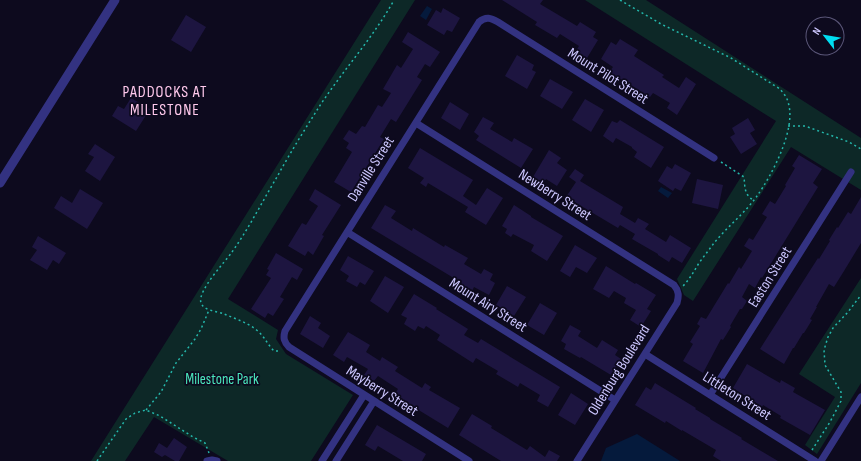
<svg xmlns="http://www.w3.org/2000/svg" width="861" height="461" viewBox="0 0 861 461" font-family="'Sofia Sans Condensed',sans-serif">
<rect width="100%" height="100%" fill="#0d0a1e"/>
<path fill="#0d2827" d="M 381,0 L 415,0 L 228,299 L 278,330 L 276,339 L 286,354 L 353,395 L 311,461 L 228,461 L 154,417 L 125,461 L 91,461 Z
M 585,0 L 646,0 L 861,138 L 861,190 L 791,147 L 693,301 L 684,295 L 677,279 L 776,121 Z
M 861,278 L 861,383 L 817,454 L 805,445 L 835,397 L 799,374 Z"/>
<path fill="#051a3c" d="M 427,6 L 432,9 L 426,20 L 420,16 Z
M 661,187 L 672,193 L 668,198 L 658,191 Z
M 637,434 L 680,461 L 601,461 L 606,448 Z"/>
<path fill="#1d1540" d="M 502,0 L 543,0 L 540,4 L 577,26 L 580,22 L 596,32 L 593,37 L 598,40 L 587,58 L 576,51 L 579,46 L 560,34 L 557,38 L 535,25 L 537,22 Z
M 443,8 L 460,18 L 452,32 L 447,30 L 444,35 L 427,25 L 436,10 L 441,13 Z
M 186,15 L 206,27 L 191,52 L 171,40 Z
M 408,32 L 440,52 L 430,67 L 425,64 L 417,77 L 422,80 L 396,122 L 391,119 L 380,137 L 384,139 L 351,192 L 334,182 L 352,152 L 346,148 L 349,143 L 343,139 L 349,130 L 356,134 L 362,126 L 365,127 L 378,105 L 382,107 L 391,93 L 383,89 L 397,65 L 401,68 L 413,49 L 402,42 Z
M 620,39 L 638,50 L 634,56 L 664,75 L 662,77 L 679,88 L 686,77 L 696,84 L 677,115 L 667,108 L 670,103 L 653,93 L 650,97 L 609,72 L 613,67 L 601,59 L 611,42 L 616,45 Z
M 517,55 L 534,65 L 532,70 L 536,72 L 527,89 L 505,76 Z
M 550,79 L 573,92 L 562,109 L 540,96 Z
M 131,98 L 150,109 L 136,131 L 112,116 L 118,106 L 124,109 Z
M 585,99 L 604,110 L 591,132 L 572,120 Z
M 450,102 L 469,114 L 460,130 L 441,118 Z
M 483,117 L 494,123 L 490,129 L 512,142 L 514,138 L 533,149 L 521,168 L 476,140 L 479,136 L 474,132 Z
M 748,118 L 755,130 L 750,133 L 757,144 L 741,154 L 730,137 L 735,134 L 732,128 Z
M 620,120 L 664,147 L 651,168 L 634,157 L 637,152 L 632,148 L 632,147 L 616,138 L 613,143 L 603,136 L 612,121 L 617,123 Z
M 95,144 L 115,157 L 100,181 L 85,171 L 94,157 L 88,154 Z
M 420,148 L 473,180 L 463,196 L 476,205 L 487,188 L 503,198 L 486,225 L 465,212 L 468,207 L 428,183 L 426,187 L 420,183 L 424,178 L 408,168 Z
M 549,150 L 561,158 L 557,163 L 567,170 L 557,186 L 546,179 L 543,184 L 533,177 Z
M 799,155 L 822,169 L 813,183 L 818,187 L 762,278 L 761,277 L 755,288 L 749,284 L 742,297 L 747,301 L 742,309 L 740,309 L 730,326 L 731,327 L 723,340 L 721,339 L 703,373 L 683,361 L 693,344 L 690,342 L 700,326 L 697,324 L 701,317 L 706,319 L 728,283 L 729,284 L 739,267 L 741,269 L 752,251 L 744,246 L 749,238 L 753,240 L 767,217 L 762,214 L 770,201 L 775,204 L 786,186 L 785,185 L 795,168 L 792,166 Z
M 675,164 L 691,173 L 681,191 L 675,188 L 673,191 L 658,181 L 667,166 L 672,169 Z
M 575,169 L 584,175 L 580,181 L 623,207 L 620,214 L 635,223 L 638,218 L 649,224 L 645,229 L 666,242 L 670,235 L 691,248 L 682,263 L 672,257 L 669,262 L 658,255 L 658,254 L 632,239 L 635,234 L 620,225 L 618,228 L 566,197 L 576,182 L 569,177 Z
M 697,179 L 723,185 L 718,209 L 692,203 Z
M 80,189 L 103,203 L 87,229 L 54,208 L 61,196 L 72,203 Z
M 315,189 L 341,205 L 322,235 L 324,236 L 313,255 L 308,251 L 305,256 L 288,246 L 302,223 L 306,225 L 318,206 L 309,200 Z
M 861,197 L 861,243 L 844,271 L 834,287 L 829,284 L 816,307 L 817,307 L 810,319 L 812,320 L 804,333 L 803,333 L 794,348 L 793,348 L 784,364 L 760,349 L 818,258 L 819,259 L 830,241 L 829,240 L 837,227 L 838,228 L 848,212 L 851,214 Z
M 385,205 L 396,211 L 391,218 L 412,231 L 413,228 L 444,247 L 445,245 L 468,258 L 464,264 L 481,274 L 484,269 L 493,274 L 490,280 L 495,283 L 489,295 L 474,287 L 472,291 L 461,284 L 462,283 L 371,228 Z
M 514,205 L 531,216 L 531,217 L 563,236 L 547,261 L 531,251 L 534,245 L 513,234 L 511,237 L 505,233 L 507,229 L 502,226 Z
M 38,236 L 66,253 L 59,264 L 53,260 L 47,270 L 30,260 L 37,250 L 32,247 Z
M 575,245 L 597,258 L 587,273 L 576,267 L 570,277 L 560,271 Z
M 276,253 L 303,269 L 297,280 L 292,277 L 280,297 L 284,299 L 273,316 L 268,313 L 265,318 L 251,309 L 271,278 L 266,275 L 269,270 L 267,269 Z
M 348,256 L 374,271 L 365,285 L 360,282 L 357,287 L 346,281 L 349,276 L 340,270 Z
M 606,266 L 635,284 L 636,283 L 656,295 L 647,309 L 651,311 L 641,327 L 630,320 L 636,310 L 624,303 L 626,298 L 614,291 L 609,298 L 593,289 Z
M 385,276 L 404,287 L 388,313 L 370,301 Z
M 507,286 L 526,297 L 514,316 L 496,305 Z
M 414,294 L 437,308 L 436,309 L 468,329 L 464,335 L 478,343 L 481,339 L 560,387 L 548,407 L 537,401 L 540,395 L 520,383 L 518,387 L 496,374 L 498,371 L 476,358 L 473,363 L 437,340 L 440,335 L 426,326 L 424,329 L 418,326 L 415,331 L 404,324 L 407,318 L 401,315 Z
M 540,303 L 557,313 L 544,335 L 527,325 Z
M 310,316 L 321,323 L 318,328 L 330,336 L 323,348 L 300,334 Z
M 570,325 L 581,331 L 578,336 L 597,348 L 602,340 L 618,350 L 615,355 L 621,359 L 611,375 L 581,357 L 580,358 L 564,349 L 566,344 L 561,341 Z
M 348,332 L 370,345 L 366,352 L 380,361 L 382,357 L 398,367 L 395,371 L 422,388 L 425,383 L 431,387 L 429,390 L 460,408 L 448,428 L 394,395 L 398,389 L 378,376 L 374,381 L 364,375 L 368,369 L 347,357 L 344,362 L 333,355 Z
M 747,364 L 780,383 L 781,380 L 795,388 L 793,392 L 825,410 L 810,435 L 780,418 L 781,416 L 763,405 L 762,407 L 733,388 Z
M 655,383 L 696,408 L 695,409 L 710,418 L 710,419 L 742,438 L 741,439 L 778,461 L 721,461 L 713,456 L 716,450 L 682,430 L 682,431 L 666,421 L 665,423 L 635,405 L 646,387 L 651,390 Z
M 571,393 L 588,404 L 575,425 L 558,415 Z
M 472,414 L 492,426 L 491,428 L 527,450 L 530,446 L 545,457 L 549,450 L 560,456 L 557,461 L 501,461 L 459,435 Z
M 377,425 L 426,454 L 422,461 L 403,461 L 378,446 L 375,451 L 365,445 Z
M 174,438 L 187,447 L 179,461 L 175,461 L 165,455 L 162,457 L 154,452 L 159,443 L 167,448 Z"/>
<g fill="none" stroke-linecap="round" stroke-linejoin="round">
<path stroke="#24b7ab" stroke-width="1.5" stroke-dasharray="2 3" stroke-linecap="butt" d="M 620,0 L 661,24 L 731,58 L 780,89 C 783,93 787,97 788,102 C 797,128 772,175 757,196 C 745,213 727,227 714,243 C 709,250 704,256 699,263 C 694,271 690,279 683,286
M 788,126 L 805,126 L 849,142 L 861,149
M 721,162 L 744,177 C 745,187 744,194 753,200
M 278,351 L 274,351 C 268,345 265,338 259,332 C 249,323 236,319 224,314 C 217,311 204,311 201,303 C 197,291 225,262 232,252 C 249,228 262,202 277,177 C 290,153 305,129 319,107 C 343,70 373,38 394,0
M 146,410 L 161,392 L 176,363 L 195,339 L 201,329 L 209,310
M 812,450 L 830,422 L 841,401 L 841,392 L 825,365 L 824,350 L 828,337 L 833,328 L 848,312 L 861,295
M 97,461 L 126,419 L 135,413 L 146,410 L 160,416 L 193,437 L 205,443 L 209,453"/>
<path stroke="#333281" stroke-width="7" d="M 416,123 L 674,285 C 679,291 679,296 677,303 L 577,461
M 347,232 L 615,400
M 645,354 L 815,461
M 710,395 L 851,172
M 207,461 L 212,460 L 217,461
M 322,461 L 364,395
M 336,461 L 374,401
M 469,461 L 289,347 C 284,342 283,338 285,331 L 479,22 C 486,16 491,18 498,22 L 714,158
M 821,461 L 861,397"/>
<path stroke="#333281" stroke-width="9" d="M 0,183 L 115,0"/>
</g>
<g text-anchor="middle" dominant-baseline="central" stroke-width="3.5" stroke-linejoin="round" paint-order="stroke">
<g font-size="15" fill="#cdc7ff" stroke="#0d0a1e">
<text transform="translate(608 76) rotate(32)">Mount Pilot Street</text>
<text transform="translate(371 169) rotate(-58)">Danville Street</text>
<text transform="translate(555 195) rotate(32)">Newberry Street</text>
<text transform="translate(770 277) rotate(-58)">Easton Street</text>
<text transform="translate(488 305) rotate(32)">Mount Airy Street</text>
<text transform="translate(619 370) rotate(-58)">Oldenburg Boulevard</text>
<text transform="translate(382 391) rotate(32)">Mayberry Street</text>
<text transform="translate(737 396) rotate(32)">Littleton Street</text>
</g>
<g font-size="15" fill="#4be7bd" stroke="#0d0a1e">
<text x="222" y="379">Milestone Park</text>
</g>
<g font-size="16" letter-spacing="1" fill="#ffc9ec" stroke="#0d0a1e">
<text x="165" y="92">PADDOCKS AT<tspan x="165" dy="18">MILESTONE</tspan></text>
</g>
</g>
<g transform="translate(825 36) rotate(301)"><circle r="19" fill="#0d0a1e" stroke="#5a5678"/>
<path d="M0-3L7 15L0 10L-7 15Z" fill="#00def2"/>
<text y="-6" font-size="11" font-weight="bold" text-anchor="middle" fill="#cdc7ff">N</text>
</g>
</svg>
